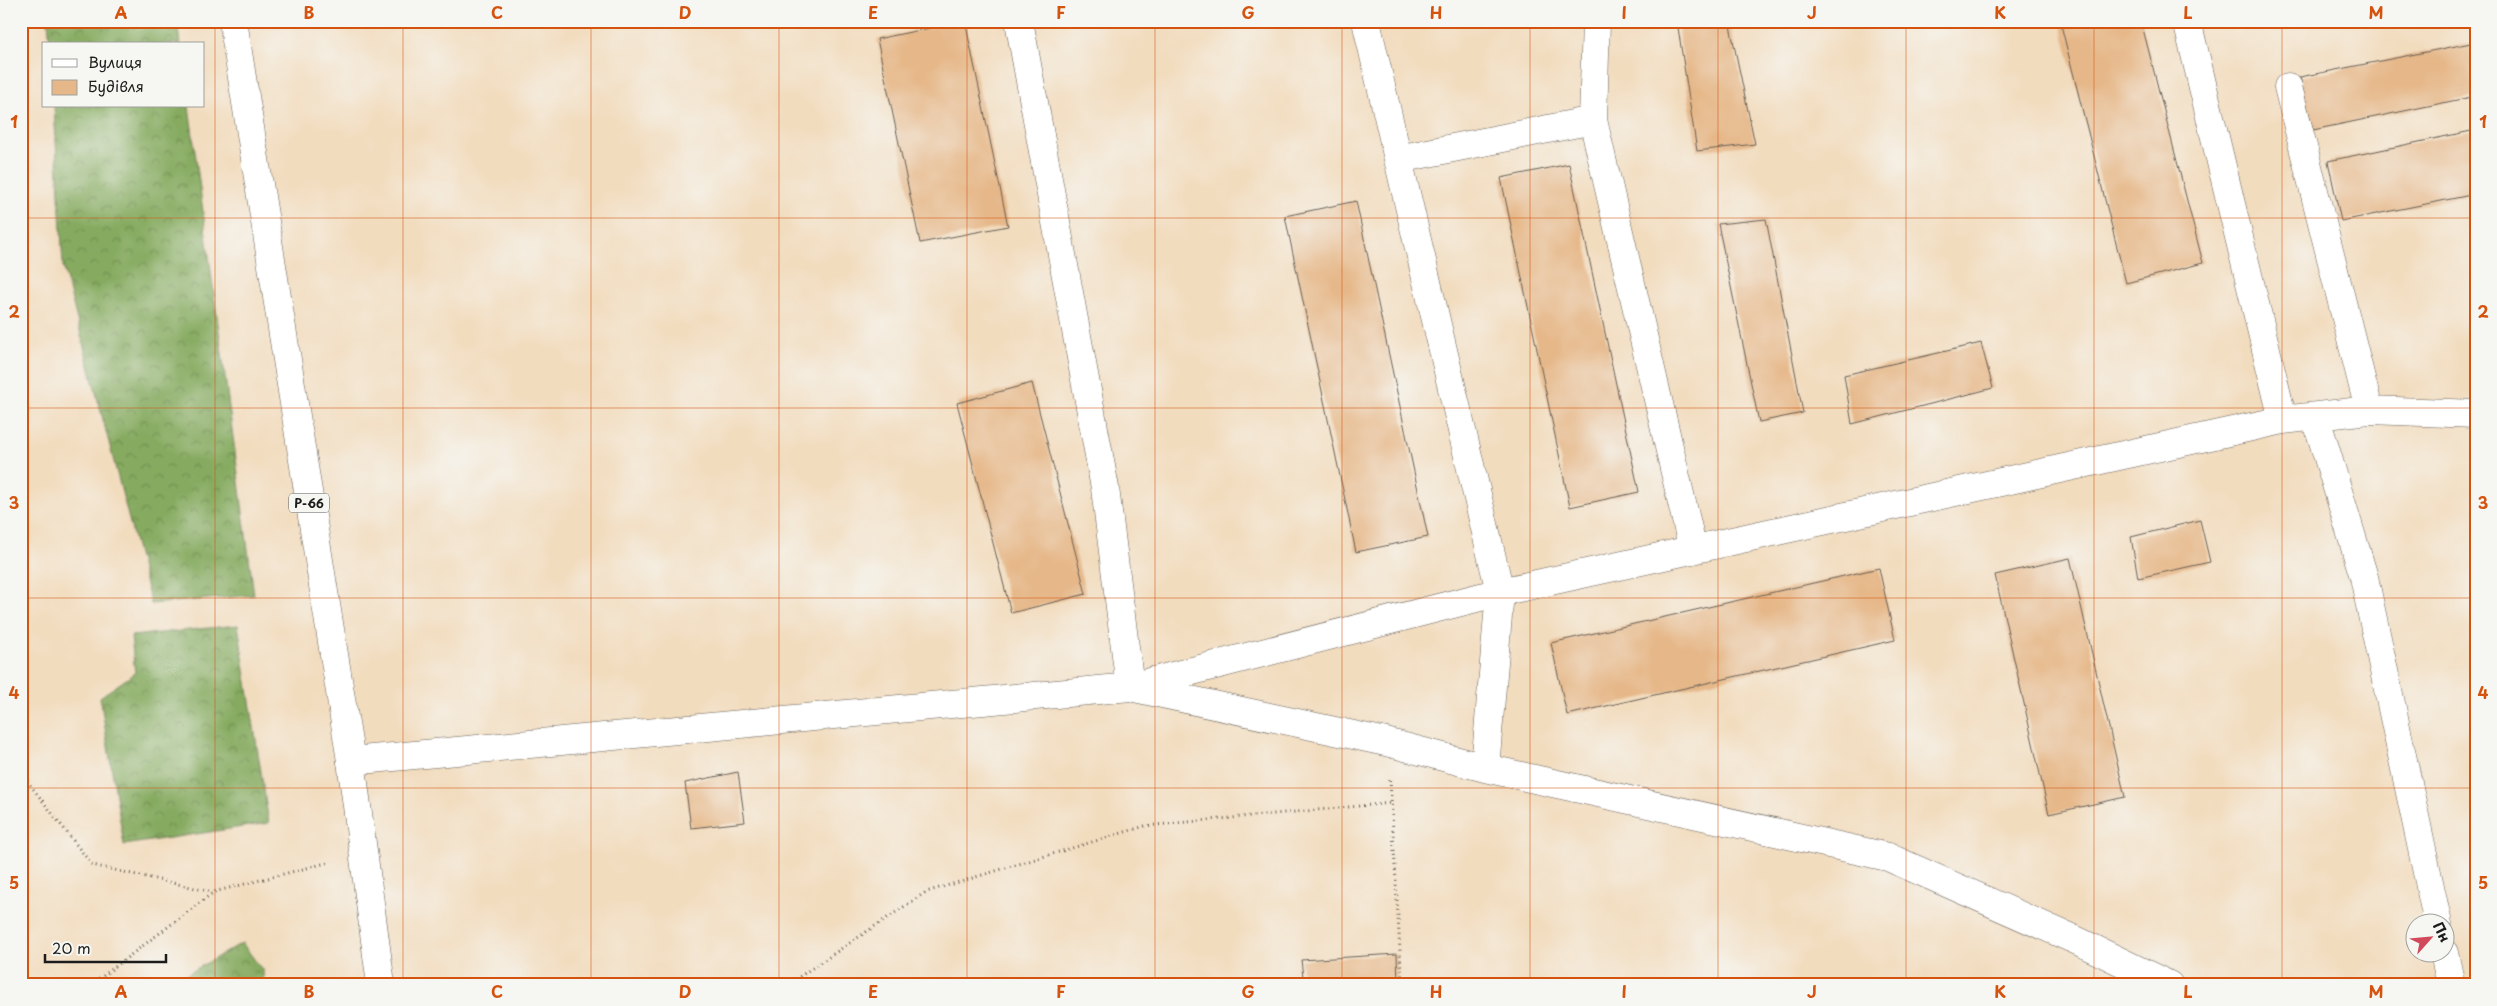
<svg xmlns="http://www.w3.org/2000/svg" width="2497" height="1006" viewBox="0 0 2497 1006" font-family="'Playpen Sans',sans-serif">
<defs>
<pattern id="forest-crowns" width="20" height="18" patternUnits="userSpaceOnUse" patternTransform="scale(1.25)"><rect width="20" height="18" fill="#86ab60"/><path d="M2 6a3 3 0 1 1 6 0M12 15a3 3 0 1 1 6 0" fill="none" stroke="#6d8a4e"/></pattern>
</defs>
<rect width="100%" height="100%" fill="#f6f6f2"/>
<filter id="ink" filterUnits="userSpaceOnUse"><feTurbulence type="fractalNoise" baseFrequency=".02" numOctaves="2"/><feDisplacementMap in="SourceGraphic" scale="10" xChannelSelector="R" yChannelSelector="G"/><feConvolveMatrix kernelMatrix="1 2 1 2 8 2 1 2 1" color-interpolation-filters="sRGB"/></filter>
<filter id="wash" filterUnits="userSpaceOnUse"><feTurbulence type="fractalNoise" baseFrequency=".0096" numOctaves="4" result="noise"/><feDisplacementMap in="SourceGraphic" scale="20" xChannelSelector="R" yChannelSelector="G"/><feGaussianBlur stdDeviation="1.12" result="paint"/><feColorMatrix in="noise" values="0 0 0 0 0 0 0 0 0 0 0 0 0 0 0 0 0 1.4 0 .05"/><feComposite in="paint" operator="in"/></filter>
<g filter="url(#wash)">
<rect width="100%" height="100%" fill="#f2dcbe"/>
<path fill="url(#forest-crowns)" stroke="#51643e" d="M 48,21 L 177,21 L 180,44 L 50,44 Z
M 54,106 L 189,106 L 254,595 L 151,604 L 63,266 Z
M 238,625 L 269,823 L 124,845 L 100,697 L 135,673 L 131,636 Z
M 242,943 L 263,971 L 264,985 L 168,985 Z"/>
<g id="blocks">
<path fill="#e6b889" d="M 963,21 L 965,21 L 1008,226 L 920,243 L 877,39 Z
M 1677,21 L 1729,21 L 1755,144 L 1697,151 Z
M 2060,21 L 2141,21 L 2203,263 L 2126,283 Z
M 2476,42 L 2476,96 L 2313,130 L 2300,77 Z
M 2476,130 L 2476,194 L 2341,221 L 2328,161 Z
M 1569,164 L 1639,492 L 1570,507 L 1501,178 Z
M 1356,201 L 1428,537 L 1356,552 L 1285,216 Z
M 1766,219 L 1803,413 L 1759,422 L 1718,224 Z
M 1981,343 L 1993,388 L 1852,424 L 1844,375 Z
M 1032,383 L 1086,594 L 1011,613 L 957,403 Z
M 2200,520 L 2210,562 L 2138,578 L 2131,537 Z
M 2070,558 L 2125,797 L 2049,814 L 1995,575 Z
M 1879,568 L 1895,640 L 1567,715 L 1551,643 Z
M 738,772 L 745,822 L 691,828 L 685,783 Z
M 1397,954 L 1398,985 L 1304,985 L 1301,960 Z"/>
</g>
</g>
<g filter="url(#ink)">
<use href="#blocks" fill-opacity="0" stroke="#675f55" stroke-width="1"/>
<g fill="none" stroke-linecap="round" stroke-linejoin="round">
<g stroke="#675f55" stroke-width="29">
<path id="minor" d="M 1019,21 L 1105,488 L 1130,687 L 1386,742 L 1485,768 L 1888,857 L 2080,942 L 2169,985
M 1366,21 L 1398,159
M 2187,21 L 2283,420
M 1593,120 L 1596,21
M 2369,410 L 2476,414
M 2316,418 L 2364,577 L 2438,924
M 351,761 L 1130,687 L 1500,592 L 2283,420 L 2369,410 L 2288,87
M 1485,768 L 1500,592 L 1398,159 L 1593,120 L 1693,550
M 2444,953 L 2451,985"/>
</g>
<g stroke="#675f55" stroke-width="29">
<path id="major" d="M 233,21 L 351,761 L 381,985"/>
</g>
<path stroke="#675f55" stroke-width="3" stroke-dasharray="1 4" stroke-linecap="butt" d="M 21,773 L 92,865 L 213,892
M 1390,780 L 1402,985
M 91,985 L 214,892 L 330,862
M 787,985 L 926,892 L 1145,826 L 1392,803"/>
<use href="#minor" stroke="#fff" stroke-width="28"/>
<use href="#major" stroke="#fff" stroke-width="28"/>
</g>
</g>
<path fill="none" stroke="#d4530e" stroke-width="1" stroke-opacity="0.55" d="M 215,21 L 215,985M 403,21 L 403,985M 591,21 L 591,985M 779,21 L 779,985M 967,21 L 967,985M 1155,21 L 1155,985M 1342,21 L 1342,985M 1530,21 L 1530,985M 1718,21 L 1718,985M 1906,21 L 1906,985M 2094,21 L 2094,985M 2282,21 L 2282,985M 21,218 L 2476,218M 21,408 L 2476,408M 21,598 L 2476,598M 21,788 L 2476,788"/>
<g text-anchor="middle" dominant-baseline="central" stroke-width="4" stroke-linejoin="round" paint-order="stroke">
<rect fill="#f6f6f2" stroke="#5d5d5c" stroke-width="1" x="289" y="493.5" width="40" height="19" rx="4"/>
<g font-size="12" font-weight="bold" fill="#1c1c1c">
<text x="309" y="503">Р-66</text>
</g>
</g>
<rect width="2497" height="1006" fill="none" stroke="#f6f6f2" stroke-width="55"/>
<rect x="42" y="42" width="162" height="65" fill="#f6f6f2" stroke="#9f9f9c"/>
<rect x="52" y="59" width="25" height="8" fill="#ffffff" stroke="#9f9f9c"/>
<text x="88" y="68" font-size="15" fill="#1c1c1c">Вулиця</text>
<rect x="52" y="80" width="25" height="15" fill="#e6b889" stroke="#9f9f9c"/>
<text x="88" y="92" font-size="15" fill="#1c1c1c">Будівля</text>
<g transform="translate(2430 938) rotate(63)"><circle r="24" fill="#f6f6f2" stroke="#9f9f9c"/>
<path d="M0-4L9 19L0 12L-9 19Z" fill="#d1495b"/>
<text y="-8" font-size="14" font-weight="bold" text-anchor="middle" fill="#1c1c1c">Пн</text>
</g>
<path d="M45 954v8h121v-8" fill="none" stroke="#1c1c1c" stroke-width="2.5"/>
<text x="52" y="954" font-size="15" fill="#1c1c1c" stroke="#f6f6f2" stroke-width="4" paint-order="stroke">20 m</text>
<rect x="28" y="28" width="2442" height="950" fill="none" stroke="#d4530e" stroke-width="2"/>
<g font-size="16" text-anchor="middle" font-weight="bold" fill="#d4530e">
<text x="121" y="19">A</text>
<text x="309" y="19">B</text>
<text x="497" y="19">C</text>
<text x="685" y="19">D</text>
<text x="873" y="19">E</text>
<text x="1061" y="19">F</text>
<text x="1248" y="19">G</text>
<text x="1436" y="19">H</text>
<text x="1624" y="19">I</text>
<text x="1812" y="19">J</text>
<text x="2000" y="19">K</text>
<text x="2188" y="19">L</text>
<text x="2376" y="19">M</text>
<text x="14" y="128">1</text>
<text x="2483" y="128">1</text>
<text x="14" y="318">2</text>
<text x="2483" y="318">2</text>
<text x="14" y="509">3</text>
<text x="2483" y="509">3</text>
<text x="14" y="699">4</text>
<text x="2483" y="699">4</text>
<text x="14" y="889">5</text>
<text x="2483" y="889">5</text>
<text x="121" y="998">A</text>
<text x="309" y="998">B</text>
<text x="497" y="998">C</text>
<text x="685" y="998">D</text>
<text x="873" y="998">E</text>
<text x="1061" y="998">F</text>
<text x="1248" y="998">G</text>
<text x="1436" y="998">H</text>
<text x="1624" y="998">I</text>
<text x="1812" y="998">J</text>
<text x="2000" y="998">K</text>
<text x="2188" y="998">L</text>
<text x="2376" y="998">M</text>
</g>
</svg>
